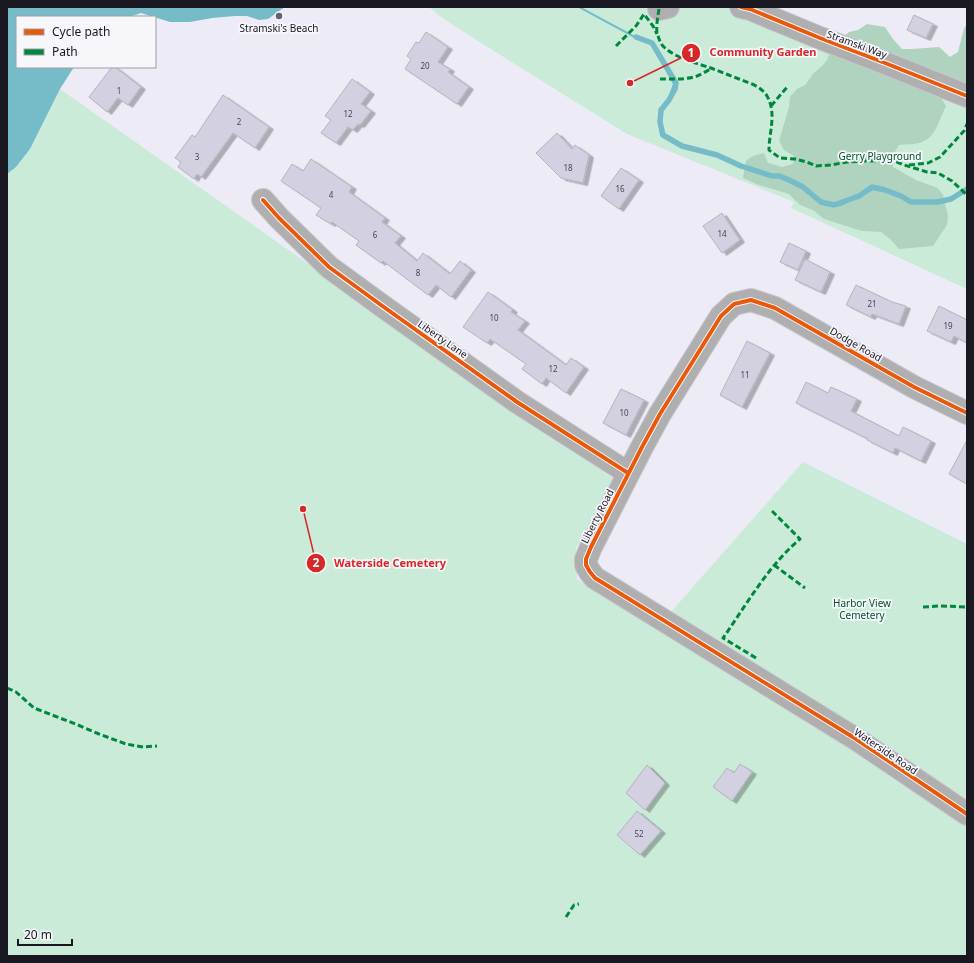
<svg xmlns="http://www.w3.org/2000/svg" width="974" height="963" viewBox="0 0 974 963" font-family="'Noto Sans',sans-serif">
<defs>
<filter id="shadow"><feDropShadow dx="4.5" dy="2.5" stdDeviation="0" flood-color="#0004"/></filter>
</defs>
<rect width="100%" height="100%" fill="#ecebf6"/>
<path fill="#cbebd9" d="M 429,7 L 745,7 L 967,101 L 967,289 L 791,208 L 794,202 L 627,134 L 478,41 L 441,17 Z
M 60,89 L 615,480 L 590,528 L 576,547 L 577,579 L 835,739 L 908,789 L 944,806 L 967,824 L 967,956 L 7,956 L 7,174 L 16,167 L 30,149 Z
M 803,462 L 967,544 L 967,799 L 795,690 L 670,613 Z"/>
<path fill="#afd3bf" d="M 867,24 L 885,27 L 893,39 L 902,49 L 912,49 L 939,47 L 950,57 L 958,52 L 964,28 L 967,24 L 967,88 L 940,96 L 946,106 C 940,118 936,136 924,141 C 917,145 907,144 899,145 L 892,157 L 893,167 L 916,180 L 938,188 L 943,195 L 948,216 L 947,225 L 933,246 L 899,249 L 890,239 L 881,232 L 862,231 L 824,219 L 813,210 L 800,205 L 789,194 L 756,184 L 743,178 L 746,161 C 751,156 756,155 764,153 L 768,163 L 782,167 L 793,164 L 794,156 L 784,150 L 779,141 L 789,107 L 790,97 L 797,89 L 805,85 L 813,74 L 823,65 L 827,60 L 831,51 L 842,38 L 849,32 L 858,30 Z"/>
<path fill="#76bcc8" d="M 7,7 L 285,7 L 268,19 L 259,20 L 247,16 L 235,16 L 212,18 L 190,22 L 170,22 L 141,13 L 129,17 L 17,17 L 17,67 L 74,67 L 60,89 L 30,149 L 16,167 L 7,174 Z
M 577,7 L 581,7 L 639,38 L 652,43 L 676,83 L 675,89 L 669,100 L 661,110 L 660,122 L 663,135 L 682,146 L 717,155 L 741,166 L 772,176 L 779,176 L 789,180 L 803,187 L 821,202 L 834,205 L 859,196 L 872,187 L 885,190 L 901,196 L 911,202 L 938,202 L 951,199 L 967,189 L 967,192 L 952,200 L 939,204 L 909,204 L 900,198 L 885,192 L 873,190 L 860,198 L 851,201 L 841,206 L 834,207 L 820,204 L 802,189 L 779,178 L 772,178 L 739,168 L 717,157 L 681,148 L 660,136 L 658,122 L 660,109 L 667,100 L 673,84 L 651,44 L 638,40 Z"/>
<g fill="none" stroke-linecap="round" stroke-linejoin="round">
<path stroke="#76bcc8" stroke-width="5.5" d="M 636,37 L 652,43 L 676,83 L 675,89 L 669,100 L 661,110 L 660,122 L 663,135 L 682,146 L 717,155 L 741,166 L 772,176 L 779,176 L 789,180 L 803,187 L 821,202 L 834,205 L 859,196 L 872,187 L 885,190 L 901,196 L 911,202 L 938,202 L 951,199 L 967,189"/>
</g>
<path fill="#d3d0e2" stroke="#b4b3bd" filter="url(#shadow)" d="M 914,15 L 933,24 L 926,38 L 907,30 Z
M 426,32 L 448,47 L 438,62 L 450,69 L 448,72 L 469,87 L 457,104 L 405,69 L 411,59 L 407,56 L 416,42 L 419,43 Z
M 112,67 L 115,67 L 141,87 L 128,105 L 118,98 L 107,112 L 89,97 Z
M 352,79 L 370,92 L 361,104 L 371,111 L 360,125 L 358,124 L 353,130 L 348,127 L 336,143 L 321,133 L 331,120 L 325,116 Z
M 223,95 L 269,127 L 255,148 L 233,133 L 201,177 L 197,174 L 194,179 L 178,167 L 181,162 L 175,158 L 192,135 L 195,137 Z
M 557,133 L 572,149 L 575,145 L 589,155 L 583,183 L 561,178 L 536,153 Z
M 311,159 L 352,187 L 349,192 L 385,218 L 382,222 L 401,236 L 395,243 L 417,261 L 423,253 L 450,274 L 460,261 L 471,270 L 451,297 L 436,285 L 428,295 L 383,261 L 381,263 L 356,245 L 359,241 L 332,222 L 331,224 L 316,215 L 321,208 L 281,181 L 292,164 L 303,171 Z
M 621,168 L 639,180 L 619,209 L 601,196 Z
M 722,213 L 740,240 L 722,253 L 703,226 Z
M 789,243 L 806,251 L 798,270 L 780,262 Z
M 805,259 L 830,272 L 821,292 L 795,280 Z
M 856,285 L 892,302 L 906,306 L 899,324 L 872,314 L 871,317 L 846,305 Z
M 488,292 L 513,310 L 511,312 L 525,321 L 518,330 L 566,365 L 571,358 L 584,367 L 566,393 L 546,378 L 542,384 L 522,369 L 526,364 L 490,339 L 487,343 L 463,327 Z
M 939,306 L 967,320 L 967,343 L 954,336 L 951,342 L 927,331 Z
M 747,341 L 770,353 L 742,407 L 720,395 Z
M 806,382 L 828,393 L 831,387 L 857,399 L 851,411 L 899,436 L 903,427 L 931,441 L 921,461 L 895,448 L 893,453 L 867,440 L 868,439 L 796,403 Z
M 621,389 L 644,400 L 626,435 L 603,423 Z
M 967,440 L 967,484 L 949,474 Z
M 740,764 L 752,772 L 732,801 L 713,787 L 727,768 L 734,773 Z
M 647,765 L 665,783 L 645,810 L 626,793 Z
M 637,811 L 661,831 L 640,855 L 617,835 Z"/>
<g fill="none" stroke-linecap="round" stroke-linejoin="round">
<g stroke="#c7c6cf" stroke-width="24">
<path id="minor" d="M 741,7 L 750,9 L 820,38 L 885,63 L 967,96
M 659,9 L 668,7
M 263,200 L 279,218 L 329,267 L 381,305 L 517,402 L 628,473
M 967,413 L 914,387 L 775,308 L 751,300 L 734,304 L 721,316 L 698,353 L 660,414 L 642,447 L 591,547 L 586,559 L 586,565 L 590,572 L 595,578 L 856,739 L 967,814"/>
</g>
<use href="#minor" stroke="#b0afb0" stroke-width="22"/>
<path stroke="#00873e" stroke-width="3" stroke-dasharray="6 3" stroke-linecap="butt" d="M 659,9 C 658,16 655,30 658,36 C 659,39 661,45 664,47 C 676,59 701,64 716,70 C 724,73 731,76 739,79 C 749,83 761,86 767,96 C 777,113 769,132 769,150 L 780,158 L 795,159 L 807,162 L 816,166 L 831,165 L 847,162 L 889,160 L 897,162 L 904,165 L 927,172 L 938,173 L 952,181 L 967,195
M 616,46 L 636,26 L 644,14 L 653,26 L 657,34
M 660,79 C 672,79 685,80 697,76 C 702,74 707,71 712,68
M 771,106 L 788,86
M 909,165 L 928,163 L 940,157 L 964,131 L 967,124
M 774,565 L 805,588
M 923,607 L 940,606 L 967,607
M 756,658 L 723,638 C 747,604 768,566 800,539 L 770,509
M 7,688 L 16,692 L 34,708 L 78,725 L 99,734 L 126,744 L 143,747 L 157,746
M 566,917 L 574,905 L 579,904"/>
<g stroke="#f7f6fb" stroke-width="6">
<path id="cycleway" d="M 741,7 L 750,9 L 820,38 L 885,63 L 967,96
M 263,200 L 279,218 L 329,267 L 381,305 L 517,402 L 628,473
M 967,413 L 914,387 L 775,308 L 751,300 L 734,304 L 721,316 L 698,353 L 660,414 L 642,447 L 591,547 L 586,559 L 586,565 L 590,572 L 595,578 L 856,739 L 967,814"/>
</g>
<use href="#cycleway" stroke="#e8590c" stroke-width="4"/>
</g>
<circle fill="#63626c" stroke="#f7f6fb" stroke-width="1.5" cx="279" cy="16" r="4"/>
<g text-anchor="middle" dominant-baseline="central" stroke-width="3.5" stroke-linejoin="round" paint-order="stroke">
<g font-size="8" fill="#484651">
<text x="425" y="65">20</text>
<text x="119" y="90">1</text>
<text x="348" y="113">12</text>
<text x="239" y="121">2</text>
<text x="197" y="156">3</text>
<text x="568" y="167">18</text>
<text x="620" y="188">16</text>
<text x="331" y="194">4</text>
<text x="722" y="233">14</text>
<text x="375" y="234">6</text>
<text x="418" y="272">8</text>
<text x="872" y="303">21</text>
<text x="494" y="317">10</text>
<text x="948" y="325">19</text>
<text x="553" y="368">12</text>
<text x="745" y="374">11</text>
<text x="624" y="412">10</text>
<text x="639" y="833">52</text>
</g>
<g font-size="10" fill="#191821" stroke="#f7f6fb">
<text x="279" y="28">Stramski's Beach</text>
</g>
<g font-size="10" fill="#191821" stroke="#f7f6fb">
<text transform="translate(857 44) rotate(20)">Stramski Way</text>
<text transform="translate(443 339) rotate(35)">Liberty Lane</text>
<text transform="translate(856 344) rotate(30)">Dodge Road</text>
<text transform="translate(597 516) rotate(-63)">Liberty Road</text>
<text transform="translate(886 751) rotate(34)">Waterside Road</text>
</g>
<g font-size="10" fill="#01552c" stroke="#f7f6fb">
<text x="880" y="156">Gerry Playground</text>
<text x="862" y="603">Harbor View<tspan x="862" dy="12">Cemetery</tspan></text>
</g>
</g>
<path fill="none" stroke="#d62828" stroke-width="1.5" d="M630 83L691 53M303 509L316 563"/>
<g fill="#d62828" stroke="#f7f6fb" stroke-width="1.5">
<circle cx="630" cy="83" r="4"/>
<circle cx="303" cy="509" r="4"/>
<circle cx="691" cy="53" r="10"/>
<circle cx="316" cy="563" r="10"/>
</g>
<g font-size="12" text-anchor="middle" font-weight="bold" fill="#fff">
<text x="691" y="57">1</text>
<text x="316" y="567">2</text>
</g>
<g font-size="11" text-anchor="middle" font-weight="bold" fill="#d62828" stroke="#f7f6fb" stroke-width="3.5" stroke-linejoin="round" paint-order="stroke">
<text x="763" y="56">Community Garden</text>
<text x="390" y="567">Waterside Cemetery</text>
</g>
<rect width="974" height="963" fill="none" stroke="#191821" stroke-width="16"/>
<rect x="16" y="16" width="140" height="52" fill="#f7f6fb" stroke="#9e9da4"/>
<rect x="24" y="29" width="20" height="6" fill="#e8590c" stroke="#9e9da4"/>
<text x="52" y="36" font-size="12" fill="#191821">Cycle path</text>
<rect x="24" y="49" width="20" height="6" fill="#00873e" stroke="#9e9da4"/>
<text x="52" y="56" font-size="12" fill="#191821">Path</text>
<path d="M18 939v6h54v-6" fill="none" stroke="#191821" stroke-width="2"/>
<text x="24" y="939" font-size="12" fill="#191821" stroke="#f7f6fb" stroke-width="3" paint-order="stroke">20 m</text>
</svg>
